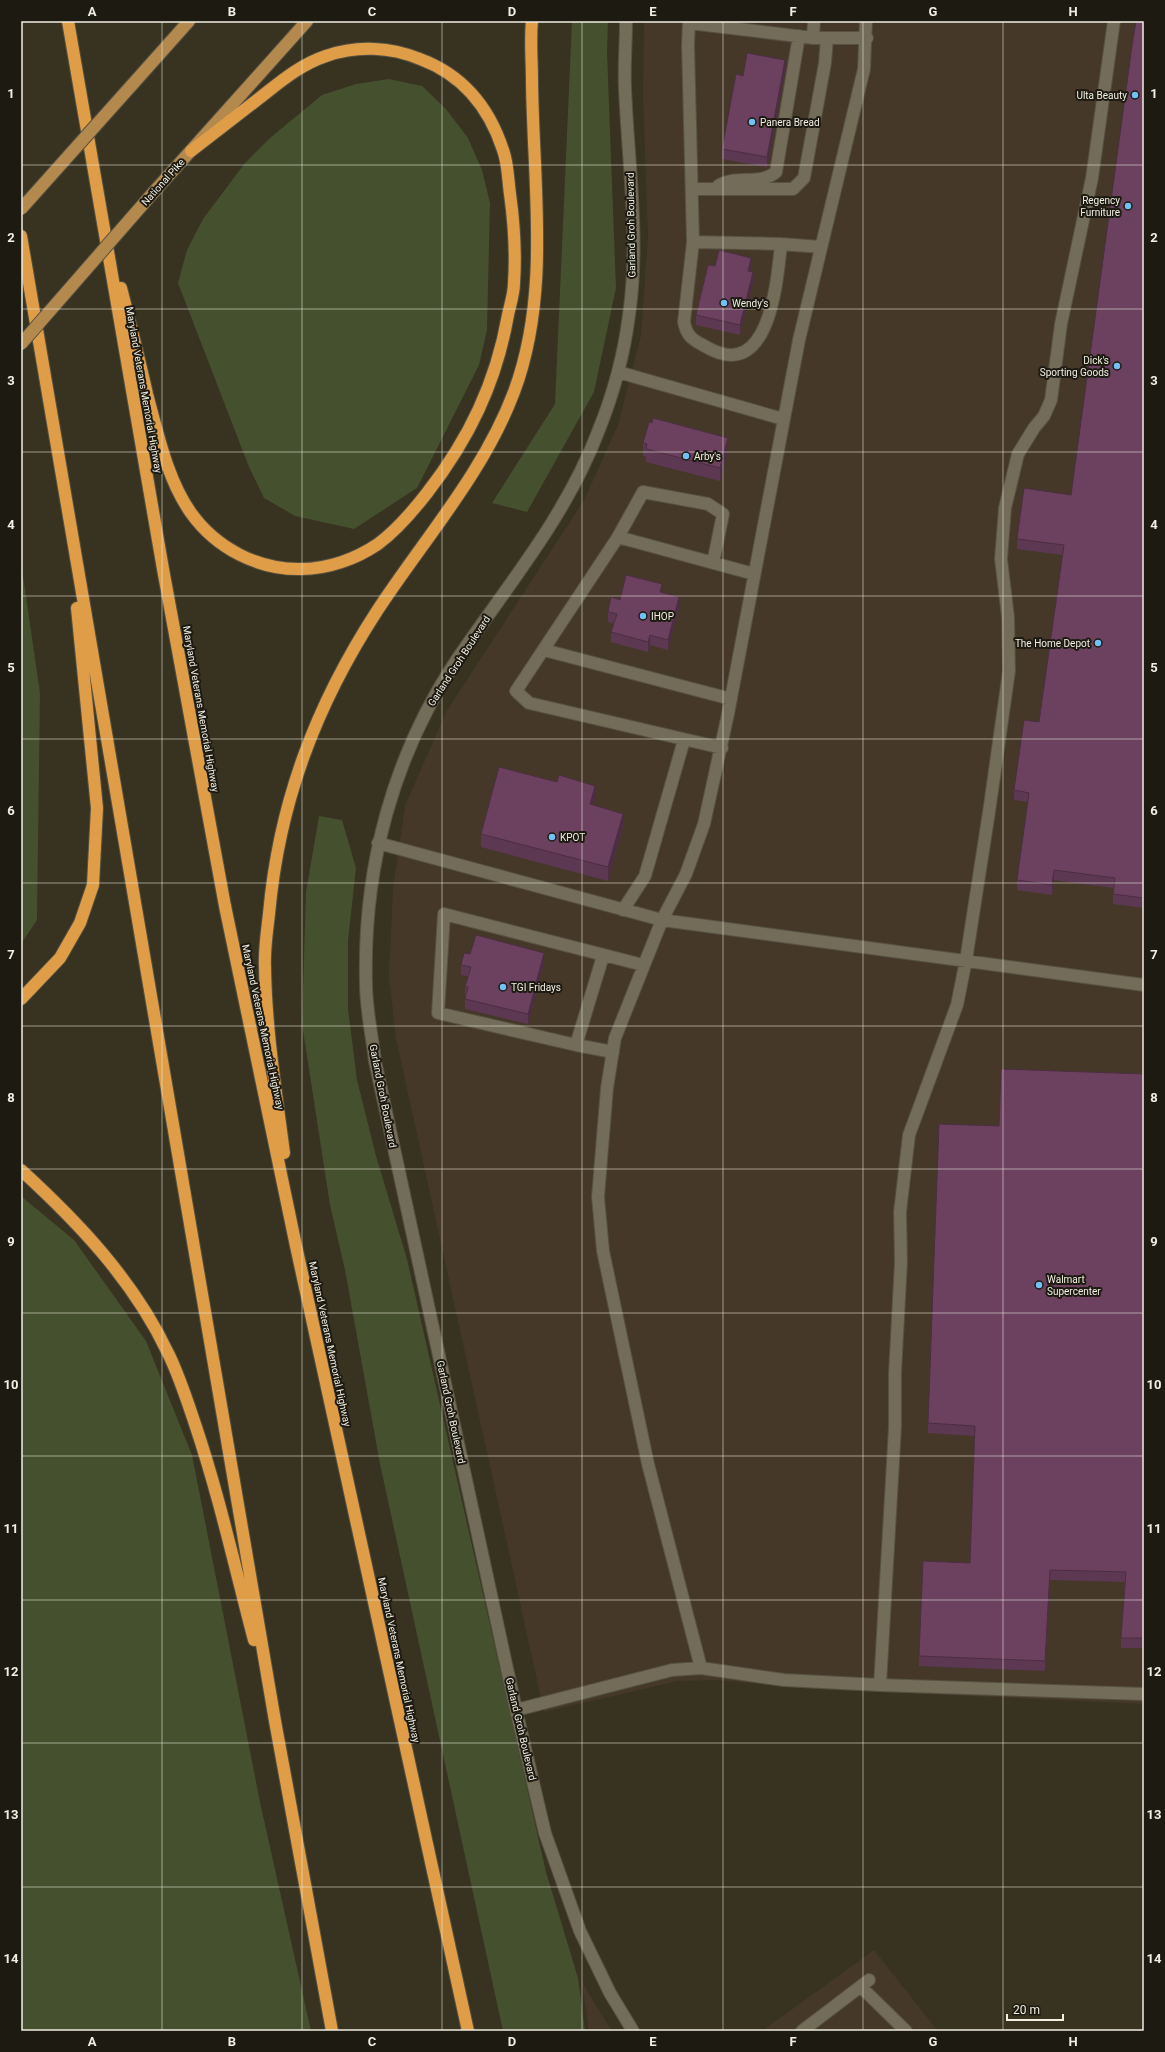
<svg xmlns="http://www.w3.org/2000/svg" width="1165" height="2052" viewBox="0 0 1165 2052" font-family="Roboto,sans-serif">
<rect width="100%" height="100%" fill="#383220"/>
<path fill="#453829" d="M 644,21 L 1144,21 L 1144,1704 L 813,1689 L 717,1680 L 678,1681 L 544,1712 L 396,1039 L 389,975 L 393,889 L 405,806 L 446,712 L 584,500 L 618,425 L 641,335 L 648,236 L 643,97 Z
M 874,1950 L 938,2031 L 762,2031 Z
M 582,1982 L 605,2020 L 612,2031 L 589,2031 Z"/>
<path fill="#45502e" d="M 572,21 L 608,21 L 607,52 L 616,288 L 594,392 L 527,512 L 492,503 L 555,404 Z
M 389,79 L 422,86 L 446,109 L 468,138 L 482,170 L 490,203 L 487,330 L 479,365 L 417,488 L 354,529 L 295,516 L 264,498 L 249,467 L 178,283 L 187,250 L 203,219 L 245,163 L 270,138 L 322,95 L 356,84 Z
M 21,562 L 40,693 L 37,920 L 21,944 Z
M 319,816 L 342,820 L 356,868 L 348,940 L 348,1009 L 357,1080 L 376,1156 L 407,1259 L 546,1872 L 578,1978 L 585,2031 L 503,2031 L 380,1464 L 345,1270 L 330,1205 L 302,1024 L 306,892 Z
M 21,1196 L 74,1240 L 146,1341 L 192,1455 L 260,1802 L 311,2031 L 21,2031 Z"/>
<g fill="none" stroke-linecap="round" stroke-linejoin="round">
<g stroke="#565141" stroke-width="14">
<path id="minor" d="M 626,21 C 626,43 624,66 625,88 C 628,163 640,240 629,315 C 624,355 613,395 598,432 C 566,516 508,585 458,658 C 393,755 363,867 366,984 C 366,1009 372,1035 375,1061 L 516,1710 L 545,1833 L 580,1931 L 610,1993 L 633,2031
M 689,21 L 688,45 L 693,242 L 684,322 C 687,339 696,341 710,349 C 770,380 777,281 781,244
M 814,21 L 813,38 L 867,38
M 689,23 L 813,38
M 718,186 C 735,174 760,186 776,172 L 799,36
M 692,189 L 793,189 L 804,178 L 825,63 L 827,38
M 693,242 L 781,244 L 821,247
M 618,372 L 783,419
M 618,537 L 643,492 L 708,504 L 723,514 L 713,563
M 544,650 L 731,699
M 722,748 L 529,703 L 516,691 L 618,537 L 754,574
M 378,843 L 662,920 L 1144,985
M 623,910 L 645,876 L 684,740
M 603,956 L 576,1045 L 438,1013 L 444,914 L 643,965
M 576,1045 L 613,1052
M 701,1668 L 648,1464 L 603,1251 L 598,1197 L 607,1088 L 615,1038 L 662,920 L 686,874 L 704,824 L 728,714 L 799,340 L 864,69 L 866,21
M 880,1685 L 1144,1694
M 516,1710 L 672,1670 L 701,1668 L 784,1680 L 880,1685 L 895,1427 L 895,1373 L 901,1262 L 900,1212 L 909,1135 L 957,1005 L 966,960 L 989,812 L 1009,671 L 1008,617 L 1001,559 L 1005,508 L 1018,454 L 1034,428 L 1044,416 L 1051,400 L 1061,324 L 1092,178 L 1114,21
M 861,1987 L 906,2031
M 802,2031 L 869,1980"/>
</g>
<g stroke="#565141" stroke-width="14">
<path id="major" d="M 131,86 L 189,21
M 152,194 L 307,21"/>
</g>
<g stroke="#565141" stroke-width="14">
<path id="highway" d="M 68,21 L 163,569 L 225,906 L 296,1246 L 468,2031
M 21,236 L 275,1721 L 332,2031
M 121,288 C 130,323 139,358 147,394 C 158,434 167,479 191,513 C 216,548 258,570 301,569 C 328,569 356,559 378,544 C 397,530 413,511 427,493 C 469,439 496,383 508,315 C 510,305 514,294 514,283 C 516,254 514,223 510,194 C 508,180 508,163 503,150 C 489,107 463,75 420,59 C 391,47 357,45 326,56 C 299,65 279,83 257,100 C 235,117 213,134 191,151
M 21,999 L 60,958 L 80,923 L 93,885 L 97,808 L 77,608
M 284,1153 C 276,1092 266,1030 265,968 C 264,950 267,932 269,914 C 279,802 316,705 377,611 C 424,539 483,474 514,392 C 551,293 533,184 532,81 C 532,61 530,41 532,21
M 21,1170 C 79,1223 134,1281 168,1353 C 179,1375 187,1400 195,1424 C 219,1495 235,1568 254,1640"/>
</g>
<use href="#minor" stroke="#726c58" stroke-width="12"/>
<use href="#major" stroke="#b3894e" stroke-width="12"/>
<use href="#highway" stroke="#df9d48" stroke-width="12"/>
<g stroke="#565141" stroke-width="14" stroke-linecap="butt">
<path id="major-bridge" d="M 21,209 L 131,86
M 21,344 L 152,194"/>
</g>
<use href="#major-bridge" stroke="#b3894e" stroke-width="12"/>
</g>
<path fill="#5d3852" d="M 1144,21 L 1144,908 L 1113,904 L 1113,894 L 1114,888 L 1054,880 L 1052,895 L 1017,890 L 1017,880 L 1028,802 L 1014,800 L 1014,790 L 1039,722 L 1063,555 L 1017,549 L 1017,539 L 1071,495 Z
M 785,70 L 767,167 L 722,159 L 722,149 L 743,76 Z
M 715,266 L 751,268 L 750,271 L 753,282 L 740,335 L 696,325 L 696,315 Z
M 643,443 L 728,451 L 720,481 L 646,462 L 646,456 L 643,456 Z
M 662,593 L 679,607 L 668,650 L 650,645 L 648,652 L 611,642 L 611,632 L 614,624 L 608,622 L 608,612 L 620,600 Z
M 595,799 L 593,805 L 623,827 L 608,881 L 481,847 L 481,834 Z
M 470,954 L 544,963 L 528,1024 L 465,1009 L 465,987 L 468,976 L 461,975 L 461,965 Z
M 1144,1074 L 1144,1648 L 1121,1648 L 1121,1638 L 1125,1582 L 1050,1580 L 1045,1671 L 919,1666 L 919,1656 L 970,1563 L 975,1436 L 928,1433 L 928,1423 L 999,1126 Z"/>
<path fill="#4c2e42" d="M 785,60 L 785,70 L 767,167 L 767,157 Z
M 751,258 L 751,268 L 748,281 L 748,271 Z
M 753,272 L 753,282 L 740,335 L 740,325 Z
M 728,438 L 728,451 L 720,481 L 720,468 Z
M 662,584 L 662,594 L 660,592 Z
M 679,597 L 679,607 L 668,650 L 668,640 Z
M 650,635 L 650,645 L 648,652 L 648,642 Z
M 595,786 L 595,799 L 590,817 L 590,804 Z
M 623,814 L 623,827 L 608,881 L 608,867 Z
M 1054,870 L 1054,880 L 1052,895 L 1052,885 Z
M 544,953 L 544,963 L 528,1024 L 528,1014 Z
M 1050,1570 L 1050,1580 L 1045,1671 L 1045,1661 Z"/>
<path fill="#6c415f" stroke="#4c2e42" d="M 1136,21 L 1144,21 L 1144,898 L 1113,894 L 1115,878 L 1054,870 L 1052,885 L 1017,880 L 1029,793 L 1014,790 L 1024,720 L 1039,722 L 1064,545 L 1017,539 L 1024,488 L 1071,495 L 1132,46 Z
M 747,53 L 785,60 L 767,157 L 722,149 L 736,74 L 743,76 Z
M 719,250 L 751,258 L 748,271 L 753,272 L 740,325 L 696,315 L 708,265 L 715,266 Z
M 653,418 L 728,438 L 720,468 L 646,449 L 647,444 L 643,443 L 649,422 L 652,423 Z
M 626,575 L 662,584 L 660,592 L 679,597 L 668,640 L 650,635 L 648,642 L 611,632 L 617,614 L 608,612 L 611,597 L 620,600 Z
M 499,767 L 557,782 L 559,775 L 595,786 L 590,804 L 623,814 L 608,867 L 481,834 Z
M 476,935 L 544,953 L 528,1014 L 465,999 L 468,987 L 465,987 L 471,967 L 461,965 L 464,953 L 470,954 Z
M 1001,1069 L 1144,1074 L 1144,1638 L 1121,1638 L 1126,1572 L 1050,1570 L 1045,1661 L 919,1656 L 923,1561 L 970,1563 L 975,1426 L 928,1423 L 939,1124 L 999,1126 Z"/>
<path fill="none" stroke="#f1eee2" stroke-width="1" stroke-opacity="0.55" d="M 162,21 L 162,2031M 302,21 L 302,2031M 442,21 L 442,2031M 582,21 L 582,2031M 723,21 L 723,2031M 863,21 L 863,2031M 1003,21 L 1003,2031M 21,165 L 1144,165M 21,309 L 1144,309M 21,452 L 1144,452M 21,596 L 1144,596M 21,739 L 1144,739M 21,883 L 1144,883M 21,1026 L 1144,1026M 21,1169 L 1144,1169M 21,1313 L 1144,1313M 21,1456 L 1144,1456M 21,1600 L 1144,1600M 21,1743 L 1144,1743M 21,1887 L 1144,1887"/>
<g fill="#72c1f5" stroke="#1d1a12" stroke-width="1.5">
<circle cx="1135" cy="95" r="4"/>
<circle cx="752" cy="122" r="4"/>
<circle cx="1128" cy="206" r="4"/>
<circle cx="724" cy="303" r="4"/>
<circle cx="1117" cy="366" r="4"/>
<circle cx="686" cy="456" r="4"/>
<circle cx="643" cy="616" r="4"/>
<circle cx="1098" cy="643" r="4"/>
<circle cx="552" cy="837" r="4"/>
<circle cx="503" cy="987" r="4"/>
<circle cx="1039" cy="1285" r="4"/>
</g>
<g text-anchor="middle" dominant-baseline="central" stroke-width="4" stroke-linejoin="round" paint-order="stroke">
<g font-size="10" fill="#f1eee2" stroke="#1d1a12" text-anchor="start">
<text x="1127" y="95" text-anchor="end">Ulta Beauty</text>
<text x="760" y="122">Panera Bread</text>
<text x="1120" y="200" text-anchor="end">Regency<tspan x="1120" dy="12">Furniture</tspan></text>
<text x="732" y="303">Wendy's</text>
<text x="1109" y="360" text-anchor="end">Dick's<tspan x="1109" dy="12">Sporting Goods</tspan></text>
<text x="694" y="456">Arby's</text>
<text x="651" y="616">IHOP</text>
<text x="1090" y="643" text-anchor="end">The Home Depot</text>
<text x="560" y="837">KPOT</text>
<text x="511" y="987">TGI Fridays</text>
<text x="1047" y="1279">Walmart<tspan x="1047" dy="12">Supercenter</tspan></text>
</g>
<g font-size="10" fill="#f1eee2" stroke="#1d1a12">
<text transform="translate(163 182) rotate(-48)">National Pike</text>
<text transform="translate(631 225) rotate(-91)">Garland Groh Boulevard</text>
<text transform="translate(144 390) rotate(80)">Maryland Veterans Memorial Highway</text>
<text transform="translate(459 661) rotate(-57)">Garland Groh Boulevard</text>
<text transform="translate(201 709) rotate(80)">Maryland Veterans Memorial Highway</text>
<text transform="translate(263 1027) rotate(78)">Maryland Veterans Memorial Highway</text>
<text transform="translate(383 1096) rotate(79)">Garland Groh Boulevard</text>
<text transform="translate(330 1344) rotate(78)">Maryland Veterans Memorial Highway</text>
<text transform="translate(451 1412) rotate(78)">Garland Groh Boulevard</text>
<text transform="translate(399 1660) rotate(78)">Maryland Veterans Memorial Highway</text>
<text transform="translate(521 1729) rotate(77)">Garland Groh Boulevard</text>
</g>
</g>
<rect width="1165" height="2052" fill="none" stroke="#1d1a12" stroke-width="44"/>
<path d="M1007 2014v6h56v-6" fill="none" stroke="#f1eee2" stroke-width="2"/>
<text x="1013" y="2014" font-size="12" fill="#f1eee2" stroke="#1d1a12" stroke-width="3" paint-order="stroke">20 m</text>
<rect x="22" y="22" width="1121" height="2008" fill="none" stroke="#f1eee2" stroke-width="1.5"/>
<g font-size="13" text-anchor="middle" font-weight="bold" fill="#f1eee2">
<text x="92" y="16">A</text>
<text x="232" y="16">B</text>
<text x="372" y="16">C</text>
<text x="512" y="16">D</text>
<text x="653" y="16">E</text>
<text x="793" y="16">F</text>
<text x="933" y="16">G</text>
<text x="1073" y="16">H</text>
<text x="11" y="98">1</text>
<text x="1154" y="98">1</text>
<text x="11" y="242">2</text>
<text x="1154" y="242">2</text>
<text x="11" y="385">3</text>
<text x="1154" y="385">3</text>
<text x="11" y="529">4</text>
<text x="1154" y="529">4</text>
<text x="11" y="672">5</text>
<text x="1154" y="672">5</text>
<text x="11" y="815">6</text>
<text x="1154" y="815">6</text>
<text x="11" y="959">7</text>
<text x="1154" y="959">7</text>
<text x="11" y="1102">8</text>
<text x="1154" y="1102">8</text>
<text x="11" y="1246">9</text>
<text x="1154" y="1246">9</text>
<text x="11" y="1389">10</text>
<text x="1154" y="1389">10</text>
<text x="11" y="1533">11</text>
<text x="1154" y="1533">11</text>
<text x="11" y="1676">12</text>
<text x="1154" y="1676">12</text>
<text x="11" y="1819">13</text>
<text x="1154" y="1819">13</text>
<text x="11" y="1963">14</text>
<text x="1154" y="1963">14</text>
<text x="92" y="2046">A</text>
<text x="232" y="2046">B</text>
<text x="372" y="2046">C</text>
<text x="512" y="2046">D</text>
<text x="653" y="2046">E</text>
<text x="793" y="2046">F</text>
<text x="933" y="2046">G</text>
<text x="1073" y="2046">H</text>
</g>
</svg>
